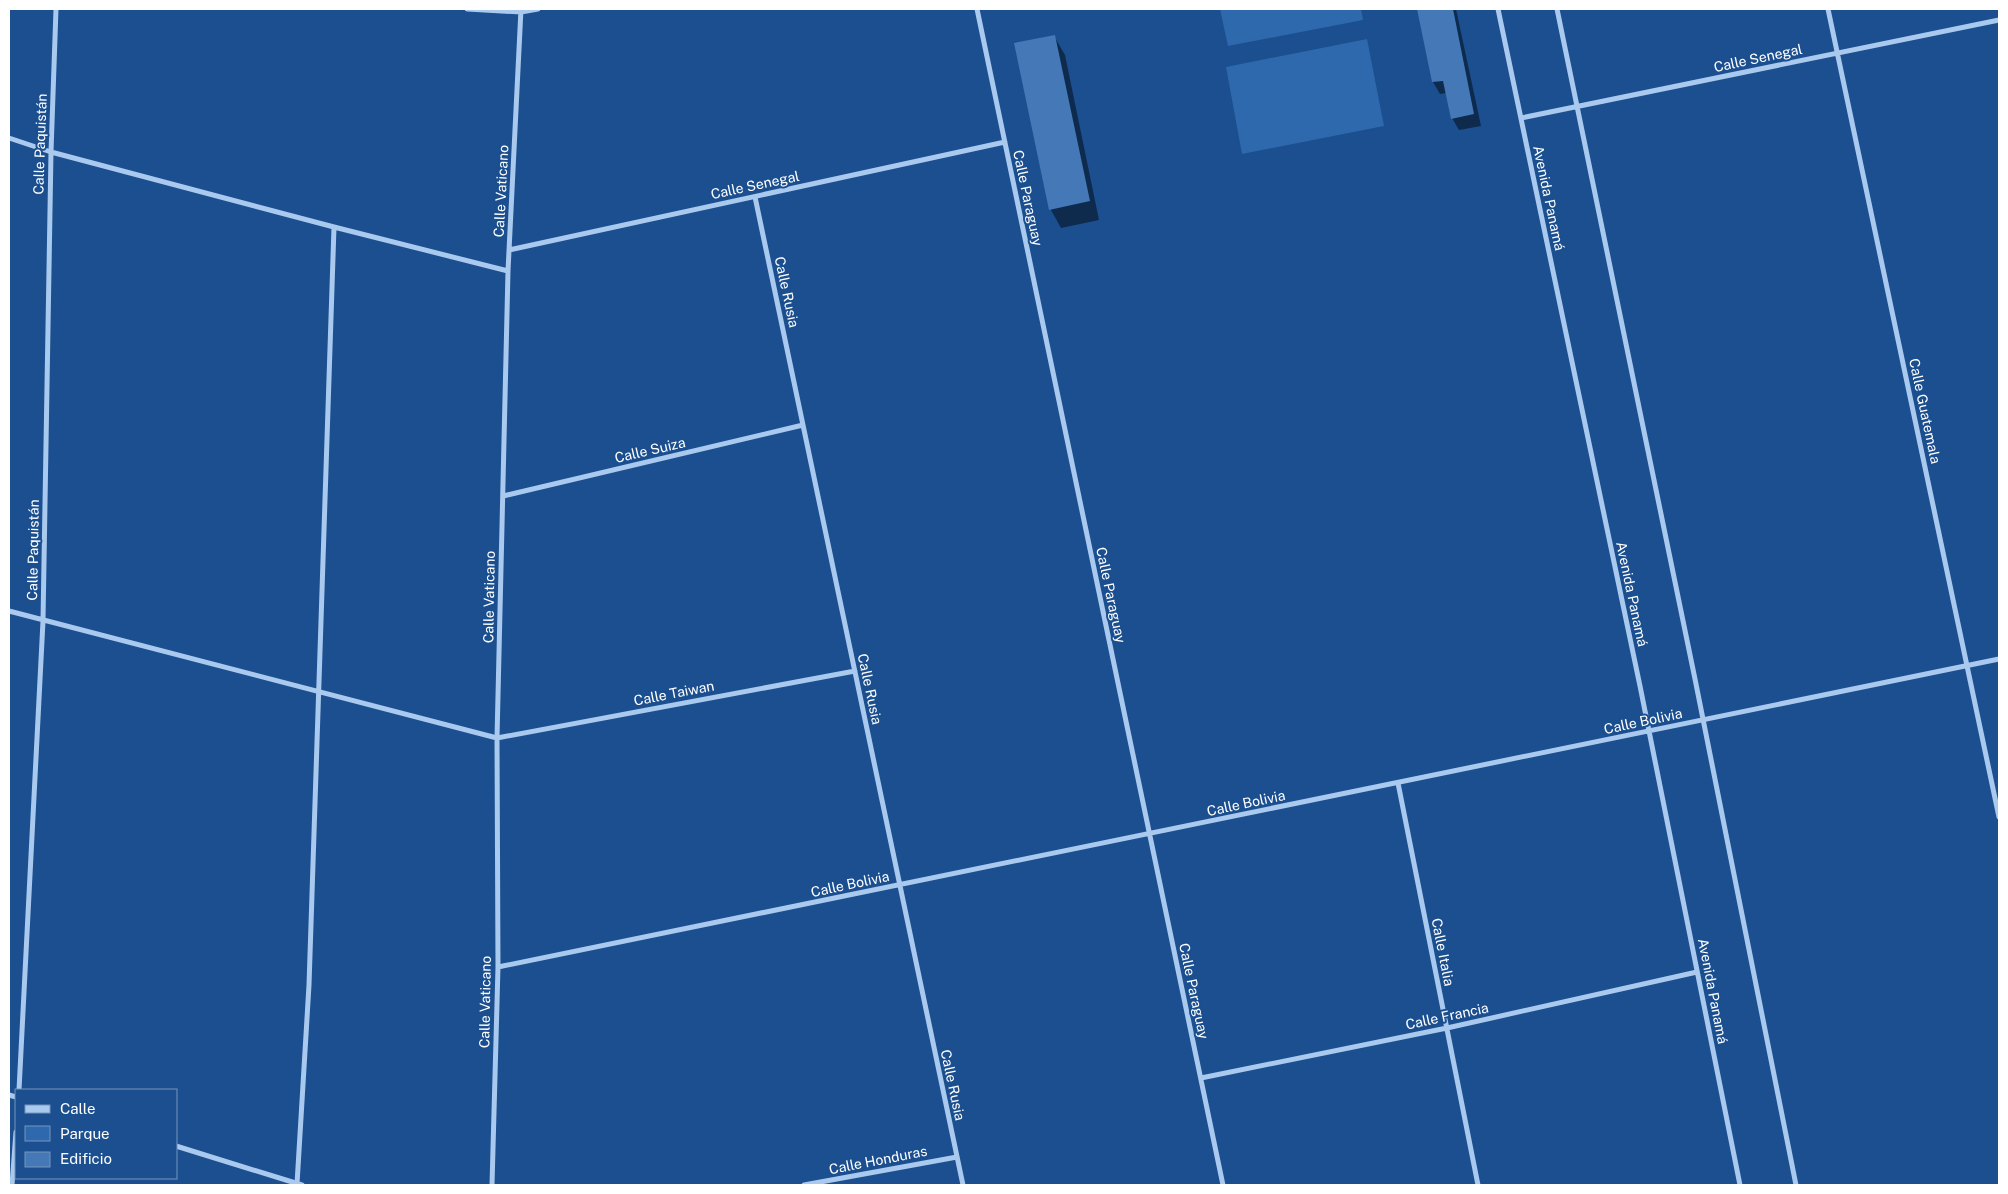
<svg xmlns="http://www.w3.org/2000/svg" width="2008" height="1194" viewBox="0 0 2008 1194" font-family="'Public Sans',sans-serif">
<rect width="100%" height="100%" fill="#1b4f8f"/>
<path fill="#2e69ad" d="M 1220,9 L 1361,9 L 1363,20 L 1228,46 Z
M 1367,39 L 1384,126 L 1242,154 L 1226,67 Z"/>
<path fill="#0007" d="M 1418,9 L 1456,9 L 1481,126 L 1459,130 L 1452,118 L 1446,93 L 1440,94 L 1433,82 Z
M 1054,36 L 1065,55 L 1099,220 L 1061,228 L 1051,210 Z"/>
<path fill="#4478b7" d="M 1417,9 L 1453,9 L 1474,114 L 1451,119 L 1443,81 L 1432,82 Z
M 1055,35 L 1090,201 L 1049,210 L 1014,43 Z"/>
<g fill="none" stroke-linecap="round" stroke-linejoin="round">
<path stroke="#a9c9ee" stroke-width="5" d="M 467,9 L 521,12 L 538,9
M 977,9 L 1223,1185
M 1498,9 L 1640,686 L 1740,1185
M 1557,9 L 1695,679 L 1796,1185
M 1828,9 L 1999,817
M 1521,118 L 1999,20
M 9,138 L 51,152 L 334,227 L 508,271
M 755,197 L 963,1185
M 509,250 L 1005,142
M 503,496 L 803,425
M 9,611 L 497,738 L 855,671
M 1398,783 L 1478,1185
M 498,967 L 1999,659
M 1201,1078 L 1447,1028 L 1697,972
M 19,1090 L 43,621 L 51,152 L 56,9
M 9,1095 L 16,1097
M 176,1146 L 302,1185
M 297,1184 L 309,985 L 334,227
M 12,1185 L 16,1132
M 492,1185 L 498,967 L 497,738 L 508,271 L 521,9
M 804,1185 L 957,1157"/>
</g>
<g text-anchor="middle" dominant-baseline="central" stroke-width="4" stroke-linejoin="round" paint-order="stroke">
<g font-size="14" fill="#fff" stroke="#1b4f8f">
<text transform="translate(1758 58) rotate(-12)">Calle Senegal</text>
<text transform="translate(40 144) rotate(-88)">Calle Paquistán</text>
<text transform="translate(755 185) rotate(-12)">Calle Senegal</text>
<text transform="translate(501 191) rotate(-87)">Calle Vaticano</text>
<text transform="translate(1028 198) rotate(78)">Calle Paraguay</text>
<text transform="translate(1549 198) rotate(78)">Avenida Panamá</text>
<text transform="translate(787 292) rotate(78)">Calle Rusia</text>
<text transform="translate(1925 411) rotate(78)">Calle Guatemala</text>
<text transform="translate(650 450) rotate(-13)">Calle Suiza</text>
<text transform="translate(33 550) rotate(-89)">Calle Paquistán</text>
<text transform="translate(1632 594) rotate(78)">Avenida Panamá</text>
<text transform="translate(1111 595) rotate(78)">Calle Paraguay</text>
<text transform="translate(489 597) rotate(-89)">Calle Vaticano</text>
<text transform="translate(870 689) rotate(78)">Calle Rusia</text>
<text transform="translate(674 693) rotate(-11)">Calle Taiwan</text>
<text transform="translate(1643 721) rotate(-12)">Calle Bolivia</text>
<text transform="translate(1246 803) rotate(-12)">Calle Bolivia</text>
<text transform="translate(850 884) rotate(-12)">Calle Bolivia</text>
<text transform="translate(1443 952) rotate(79)">Calle Italia</text>
<text transform="translate(1194 991) rotate(78)">Calle Paraguay</text>
<text transform="translate(1713 991) rotate(79)">Avenida Panamá</text>
<text transform="translate(485 1002) rotate(-89)">Calle Vaticano</text>
<text transform="translate(1447 1016) rotate(-12)">Calle Francia</text>
<text transform="translate(953 1085) rotate(78)">Calle Rusia</text>
<text transform="translate(878 1160) rotate(-11)">Calle Honduras</text>
</g>
</g>
<rect width="2008" height="1194" fill="none" stroke="#ffffff" stroke-width="20"/>
<rect x="15" y="1089" width="162" height="90" fill="#1b4f8f" stroke="#7695bc"/>
<rect x="25" y="1105" width="25" height="8" fill="#a9c9ee" stroke="#7695bc"/>
<text x="60" y="1114" font-size="15" fill="#ffffff">Calle</text>
<rect x="25" y="1126" width="25" height="15" fill="#2e69ad" stroke="#7695bc"/>
<text x="60" y="1139" font-size="15" fill="#ffffff">Parque</text>
<rect x="25" y="1152" width="25" height="15" fill="#4478b7" stroke="#7695bc"/>
<text x="60" y="1164" font-size="15" fill="#ffffff">Edificio</text>
</svg>
